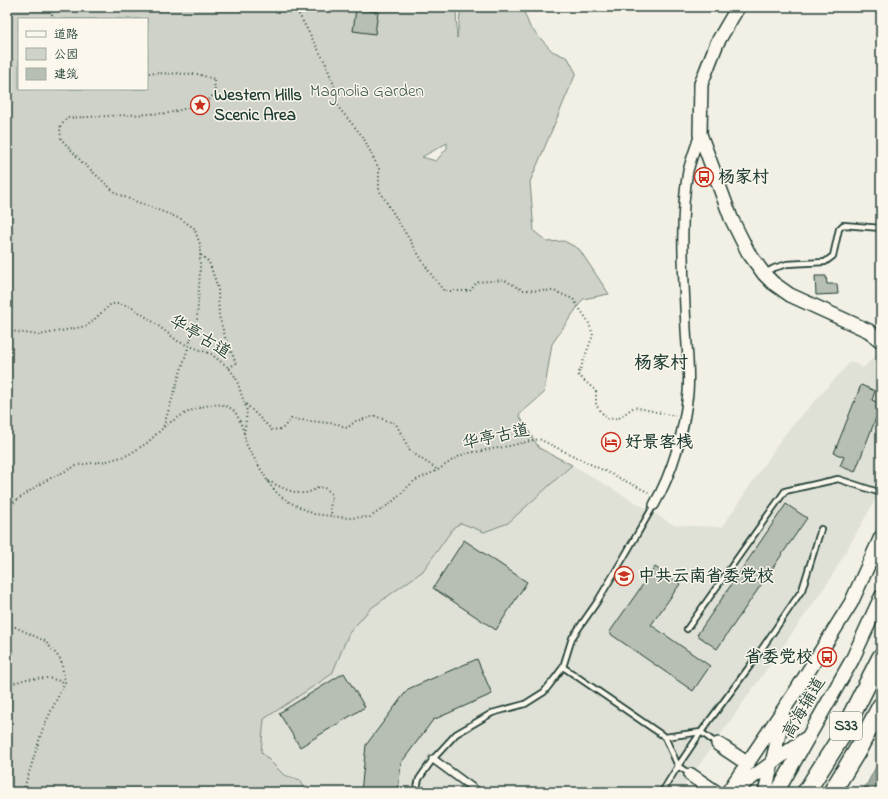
<svg xmlns="http://www.w3.org/2000/svg" width="888" height="799" viewBox="0 0 888 799" font-family="'Indie Flower','LXGW WenKai TC',sans-serif">
<rect width="100%" height="100%" fill="#f2f0e5"/>
<filter id="ink" filterUnits="userSpaceOnUse"><feTurbulence type="fractalNoise" baseFrequency=".025" numOctaves="2"/><feDisplacementMap in="SourceGraphic" scale="8" xChannelSelector="R" yChannelSelector="G"/><feConvolveMatrix kernelMatrix="1 2 1 2 8 2 1 2 1" color-interpolation-filters="sRGB"/></filter>
<g filter="url(#ink)">
<path fill="#e0e1d6" d="M 880,351 L 881,490 L 829,581 L 680,792 L 307,792 L 300,780 L 284,775 L 261,752 L 264,719 L 332,674 L 348,633 L 370,609 L 423,571 L 454,527 L 461,523 L 484,532 L 508,523 L 572,465 L 674,525 L 722,527 L 784,435 L 851,361 L 863,368 Z"/>
<path fill="#cfd2c8" stroke="#77887e" fill-rule="evenodd" d="M 7,7 L 456,7 L 457,38 L 461,7 L 522,7 L 530,27 L 552,51 L 568,58 L 576,73 L 530,182 L 534,231 L 547,242 L 564,241 L 579,249 L 609,294 L 583,299 L 552,344 L 544,393 L 519,415 L 539,448 L 572,465 L 508,523 L 484,532 L 461,523 L 454,527 L 423,571 L 370,609 L 349,633 L 332,674 L 264,719 L 261,752 L 284,775 L 300,780 L 307,792 L 7,792 ZM 19,19 L 147,19 L 147,89 L 19,89 ZM 447,143 L 447,148 L 436,161 L 422,157 Z"/>
<path fill="#a2aba1" stroke="#6e7f75" d="M 881,757 L 881,792 L 861,792 L 867,784 Z"/>
<path fill="#b7beb3" stroke="#1f3d34" d="M 356,9 L 378,12 L 375,34 L 353,31 Z
M 815,276 L 826,276 L 827,284 L 837,284 L 838,294 L 816,295 Z
M 861,385 L 875,391 L 872,400 L 881,404 L 881,405 L 855,472 L 840,466 L 844,457 L 834,453 Z
M 786,504 L 807,518 L 717,649 L 697,635 Z
M 464,540 L 527,582 L 496,630 L 433,588 Z
M 655,567 L 680,584 L 651,625 L 710,666 L 693,691 L 609,633 Z
M 477,659 L 492,694 L 433,720 L 401,763 L 398,792 L 361,792 L 366,745 L 408,689 Z
M 344,673 L 365,707 L 300,747 L 279,713 Z"/>
<g fill="none" stroke-linecap="round" stroke-linejoin="round">
<g stroke="#1f3d34" stroke-width="8">
<path id="service" d="M 765,273 L 774,268 L 787,264 L 825,262 L 833,256 L 839,229 L 843,225 L 881,228
M 687,629 L 785,491 L 838,479 L 881,493
M 563,667 L 665,737 L 678,766 L 690,774
M 665,737 L 701,732 L 717,744
M 416,792 L 419,779 L 433,759 L 456,734 L 492,713 L 525,704 L 544,692 L 555,678 L 563,667 L 572,638 L 597,602 L 624,557 L 654,505
M 662,792 L 678,766 L 701,732 L 750,666 L 802,590 L 821,529"/>
</g>
<g stroke="#1f3d34" stroke-width="10">
<path id="pedestrian" d="M 433,759 L 478,792"/>
</g>
<g stroke="#1f3d34" stroke-width="12">
<path id="minor" d="M 654,505 C 673,471 684,431 688,393 C 690,372 687,350 686,329 C 684,279 679,221 688,171 C 691,159 696,146 700,134"/>
</g>
<g stroke="#1f3d34" stroke-width="16">
<path id="secondary" d="M 738,7 L 717,43 L 701,84 L 700,134 L 731,218 L 748,252 L 764,274 L 773,283 L 790,295 L 869,331 L 881,341
M 718,744 L 748,764
M 691,775 L 716,792
M 728,792 L 796,691 L 851,603 L 881,537
M 732,792 L 805,739
M 765,792 L 783,717
M 777,792 L 852,660 L 881,597"/>
</g>
<g stroke="#1f3d34" stroke-width="20">
<path id="motorway" d="M 806,792 L 839,740 L 881,657
M 832,792 L 857,751 L 881,706"/>
</g>
<path stroke="#1f3d34" stroke-width="2" stroke-dasharray="1 3" stroke-linecap="butt" d="M 48,7 L 54,19
M 295,7 L 325,62 L 337,93 L 338,107 L 363,137 L 379,169 L 379,190 L 430,273 L 444,291 L 470,291 L 477,282 L 504,280 L 523,290 L 554,291 L 573,299 L 588,321 L 593,335 L 578,375 L 596,391 L 596,405 L 607,419 L 619,418 L 634,407 L 675,416
M 201,255 L 209,262 L 218,288 L 219,316 L 226,340 L 236,363 L 229,368
M 7,329 L 16,332 L 39,335 L 87,326 L 111,304 L 122,304 L 133,308 L 152,321 L 179,342 L 211,354 L 229,368 L 236,378 L 247,411 L 244,435 L 247,446 L 270,485 L 278,494 L 287,501 L 314,514 L 348,518 L 370,517 L 390,504 L 414,481 L 438,470 L 454,459 L 464,454 L 509,446 L 539,439 L 650,493
M 246,404 L 272,430 L 282,429 L 291,419 L 338,424 L 347,428 L 356,421 L 375,416 L 396,424 L 410,451 L 438,470
M 164,427 C 180,414 222,391 237,415 C 240,421 242,427 244,433
M 268,481 C 279,486 289,492 301,493 C 315,495 319,478 332,495 L 330,510 L 332,515
M 7,507 L 41,483 L 78,465 L 107,461 L 128,455 L 147,443 L 163,428 L 197,319 L 200,272 L 200,244 L 194,228 L 181,219 L 117,194 L 82,162 L 61,139 L 60,127 L 67,118 L 169,113 L 206,103 L 215,93 L 214,79 L 197,74 L 147,73
M 7,628 L 15,627 L 45,641 L 61,660 L 65,682 L 43,728 L 23,792
M 7,685 L 27,679 L 48,678 L 64,682"/>
<use href="#service" stroke="#fbf7ec" stroke-width="4.5"/>
<use href="#pedestrian" stroke="#fbf7ec" stroke-width="7"/>
<use href="#minor" stroke="#fbf7ec" stroke-width="9"/>
<use href="#secondary" stroke="#fbf7ec" stroke-width="13"/>
<use href="#motorway" stroke="#fbf7ec" stroke-width="17"/>
</g>
</g>
<defs>
<g id="sight-ring" transform="scale(1)"><circle r="9.5" fill="#fbf7ec" stroke="#c8321e" stroke-width="1.5"/><path d="M0-6L1.8-2.2L6-1.7L2.9 1.2L3.7 5.4L0 3.3L-3.7 5.4L-2.9 1.2L-6-1.7L-1.8-2.2Z" fill="#c8321e"/></g>
<g id="bus-ring" transform="scale(1)"><circle r="9.5" fill="#fbf7ec" stroke="#c8321e" stroke-width="1.5"/><path d="M-5-6H5V4H4V6H2V4H-2V6H-4V4H-5ZM-3.5-4V0h7V-4ZM-3.5 1.2v1.5H-2V1.2ZM2 1.2v1.5H3.5V1.2Z" fill="#c8321e"/></g>
<g id="hotel-ring" transform="scale(1)"><circle r="9.5" fill="#fbf7ec" stroke="#c8321e" stroke-width="1.5"/><path d="M-6-4.5h1.5V1H6V5H4.5V3h-9V5H-6ZM-4 0a1.8 1.8 0 1 1 3.6 0ZM.5 0V-2.5h3Q6-2.5 6 0Z" fill="#c8321e"/></g>
<g id="university-ring" transform="scale(1)"><circle r="9.5" fill="#fbf7ec" stroke="#c8321e" stroke-width="1.5"/><path d="M0-5L7-2L0 1L-7-2ZM-4 1L0 2.5L4 1V4Q0 6-4 4Z" fill="#c8321e"/></g>
</defs>
<g fill-rule="evenodd">
<use href="#sight-ring" x="200" y="105"/>
<use href="#bus-ring" x="704" y="177"/>
<use href="#hotel-ring" x="611" y="442"/>
<use href="#university-ring" x="624" y="576"/>
<use href="#bus-ring" x="827" y="657"/>
</g>
<g text-anchor="middle" dominant-baseline="central" stroke-width="3" stroke-linejoin="round" paint-order="stroke">
<rect fill="#fbf7ec" stroke="#61756b" stroke-width="1" x="830" y="712" width="32" height="28" rx="3"/>
<g font-size="16" font-weight="bold" fill="#1f3d34">
<text x="846" y="726">S33</text>
</g>
<g font-size="17" fill="#425b52" stroke="#fbf7ec">
<text x="367" y="91">Magnolia Garden</text>
</g>
<g font-size="17" font-weight="bold" fill="#1f3d34" stroke="#fbf7ec" text-anchor="start">
<text x="214" y="95">Western Hills<tspan x="214" dy="20">Scenic Area</tspan></text>
<text x="718" y="177">杨家村</text>
<text x="625" y="442">好景客栈</text>
<text x="638" y="576">中共云南省委党校</text>
<text x="813" y="657" text-anchor="end">省委党校</text>
</g>
<g font-size="17" fill="#1f3d34" stroke="#fbf7ec">
<text transform="translate(200 337) rotate(31)">华亭古道</text>
<text transform="translate(496 437) rotate(-12)">华亭古道</text>
<text transform="translate(804 708) rotate(-60)">高海辅道</text>
</g>
<g font-size="18" font-weight="bold" fill="#1f3d34" stroke="#fbf7ec">
<text x="661" y="364">杨家村</text>
</g>
</g>
<rect width="888" height="799" fill="none" stroke="#fbf7ec" stroke-width="24"/>
<rect x="12" y="12" width="864" height="775" fill="none" stroke="#1f3d34" stroke-width="1.5" filter="url(#ink)"/>
<rect x="18" y="18" width="130" height="72" fill="#fbf7ec" stroke="#a3ada2"/>
<rect x="26" y="31" width="20" height="6" fill="#fbf7ec" stroke="#a3ada2"/>
<text x="54" y="38" font-size="12" fill="#1f3d34">道路</text>
<rect x="26" y="48" width="20" height="12" fill="#cfd2c8" stroke="#a3ada2"/>
<text x="54" y="58" font-size="12" fill="#1f3d34">公园</text>
<rect x="26" y="68" width="20" height="12" fill="#b7beb3" stroke="#a3ada2"/>
<text x="54" y="78" font-size="12" fill="#1f3d34">建筑</text>
</svg>
